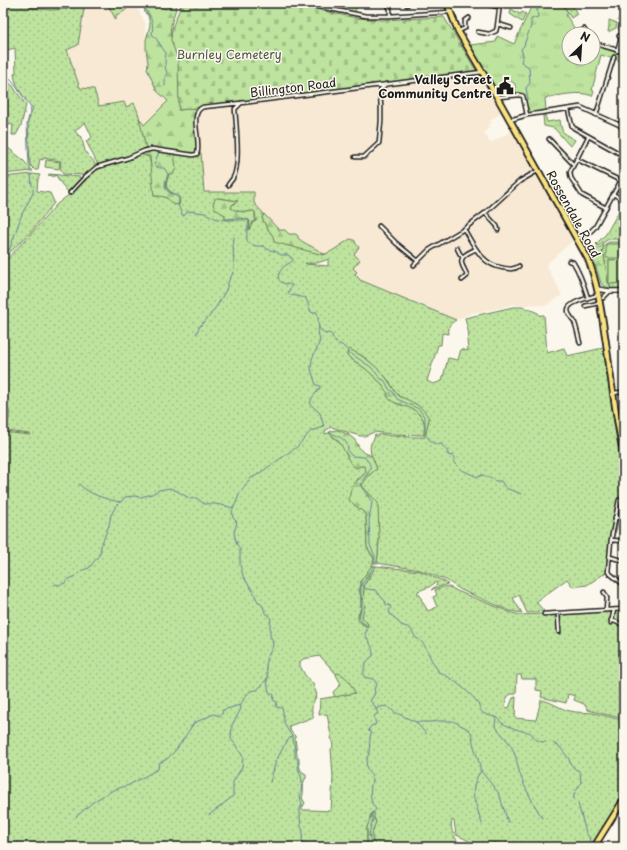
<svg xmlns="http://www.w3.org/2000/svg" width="627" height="850" viewBox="0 0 627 850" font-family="'Playpen Sans',sans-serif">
<defs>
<pattern id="grass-dots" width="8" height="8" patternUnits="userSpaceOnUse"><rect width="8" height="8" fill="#bde39e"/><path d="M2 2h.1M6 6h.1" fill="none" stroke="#a2c288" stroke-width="1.8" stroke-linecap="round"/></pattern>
<pattern id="forest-firs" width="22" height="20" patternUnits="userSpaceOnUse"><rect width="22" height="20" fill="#bde39e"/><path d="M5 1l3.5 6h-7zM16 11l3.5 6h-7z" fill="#a2c288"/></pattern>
<pattern id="cemetery-stones" width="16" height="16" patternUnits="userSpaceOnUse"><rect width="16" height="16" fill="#bde39e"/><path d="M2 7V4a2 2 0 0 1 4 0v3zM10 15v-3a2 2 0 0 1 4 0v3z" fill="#a2c288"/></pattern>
<pattern id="park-tufts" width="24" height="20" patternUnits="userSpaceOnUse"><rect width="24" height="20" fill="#bde39e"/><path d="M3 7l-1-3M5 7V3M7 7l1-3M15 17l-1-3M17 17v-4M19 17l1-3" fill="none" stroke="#a2c288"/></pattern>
</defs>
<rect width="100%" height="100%" fill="#fbf7ec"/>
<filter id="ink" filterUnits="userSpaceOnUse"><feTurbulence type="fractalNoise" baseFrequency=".025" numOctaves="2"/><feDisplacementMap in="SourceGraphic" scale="8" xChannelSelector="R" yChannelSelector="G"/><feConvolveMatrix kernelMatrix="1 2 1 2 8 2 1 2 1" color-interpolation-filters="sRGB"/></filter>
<g filter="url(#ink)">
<path fill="#f8e9d5" d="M 85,3 L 107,3 L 116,19 L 115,15 L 124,12 L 133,3 L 134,3 L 145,22 L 146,49 L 148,63 L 148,64 L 144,65 L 146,67 L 157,91 L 168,101 L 144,125 L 139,118 L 136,107 L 126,107 L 124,102 L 99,106 L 80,88 L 67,49 L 78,44 Z
M 477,72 L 502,113 L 490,120 L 492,123 L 488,126 L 489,128 L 484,132 L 490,143 L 512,131 L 573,240 L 546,265 L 562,295 L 545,306 L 531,304 L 526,306 L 514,304 L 500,308 L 472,313 L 456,320 L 346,275 L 332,251 L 327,254 L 321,254 L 315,248 L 302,242 L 298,238 L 289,234 L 285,230 L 279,231 L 254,203 L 254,193 L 204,192 L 197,121 L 199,111 L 203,107 Z"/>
<path fill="url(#grass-dots)" stroke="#6c805d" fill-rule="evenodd" d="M 3,3 L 27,3 L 28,4 L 67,9 L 82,3 L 85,3 L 78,45 L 67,50 L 80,88 L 94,89 L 99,106 L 124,102 L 126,107 L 134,103 C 141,116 142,133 146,148 L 129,156 L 98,165 L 86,141 L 90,139 L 92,137 L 85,122 L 75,131 L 79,136 L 80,136 L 81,137 L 81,138 C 83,142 84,146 85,151 C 89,158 95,159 95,167 L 85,175 L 63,174 L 60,167 L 61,161 L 43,158 L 43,160 L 40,159 L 38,170 L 35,170 L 30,165 L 28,122 L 33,108 C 24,101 15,85 14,74 L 16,73 L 15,48 L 3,51 Z
M 562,3 L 571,3 L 577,14 L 571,18 Z
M 609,20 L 617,23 L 616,28 L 608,32 L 609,26 Z
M 3,80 L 5,80 L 13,86 L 16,91 L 26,105 L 21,126 L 16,135 L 12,135 L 13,125 L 4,124 L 3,129 Z
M 3,144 L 22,159 L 33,171 L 3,174 Z
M 174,153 C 183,155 192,158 201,153 L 204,192 L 254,192 L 254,203 L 264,214 L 262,218 L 267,228 L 273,236 L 323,255 L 332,251 L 350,239 L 354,240 L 355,241 L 356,244 L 359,247 L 354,254 L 360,260 L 353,268 L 357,272 L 355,274 L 360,280 L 456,320 C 449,325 448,325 449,334 L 442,333 L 441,345 L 438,345 L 427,381 L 433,384 L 442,381 L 448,358 L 458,360 L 461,349 L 468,351 L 467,340 L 469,335 L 465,318 L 513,307 L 522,307 L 531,310 L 538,313 L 540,316 L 541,315 L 544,315 L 547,353 L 564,348 L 567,356 L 603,348 L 619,455 L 623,463 L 622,469 L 624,480 L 624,492 L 621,495 L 617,528 L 613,538 L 610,567 L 607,572 L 587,585 L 573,587 L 567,579 L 536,602 L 544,611 L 527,613 L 519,595 L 513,598 L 522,613 L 510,611 L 461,590 L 446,580 L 420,570 L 377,563 L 378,554 L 379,538 L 374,499 L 363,487 L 362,485 C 366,479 371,472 377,469 C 374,461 368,452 371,443 C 373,440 375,438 375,434 L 375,436 L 377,436 L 380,434 C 395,437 410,437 425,437 L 425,435 L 426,433 L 429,418 L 416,404 L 398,396 L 393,389 L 390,382 L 381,372 L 364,357 L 349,349 L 347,355 L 350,358 L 366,369 L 382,384 L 385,390 L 388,393 L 395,403 L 414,409 L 417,412 L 422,418 L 425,423 L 424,435 L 392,434 L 374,432 L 365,436 L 360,436 L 331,427 L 325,431 L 325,434 L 329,433 C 341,443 350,455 361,466 L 364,466 L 366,470 L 364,475 L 357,480 L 357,507 L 366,514 L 367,547 L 374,559 L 372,567 L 361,581 L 361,607 L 358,617 L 361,623 L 367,627 L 368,624 L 362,617 L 363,611 L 364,585 L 376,566 L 420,571 L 445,582 L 448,584 L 438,587 L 431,590 L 437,585 L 436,582 L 429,587 L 418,591 L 418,595 L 420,595 L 422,601 L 428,611 L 437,607 L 433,597 L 437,595 L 435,590 C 444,586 448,585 457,591 L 512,613 L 520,615 L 624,610 L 624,671 L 621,681 L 624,683 L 624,719 L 588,710 L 584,704 L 574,700 L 575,696 L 568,694 L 566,703 L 541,697 L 542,691 L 536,690 L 536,679 L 522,679 L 521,675 L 517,675 L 516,694 L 511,694 C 506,697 506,701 505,707 L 509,708 L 513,698 L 516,697 L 515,718 L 536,720 L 541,700 C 551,701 560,709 570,711 C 578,713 585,712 593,713 C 603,715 614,718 624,721 L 624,794 L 592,847 L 499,847 L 494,842 L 489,847 C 474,847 470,840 456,835 L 454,821 L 452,820 C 449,831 456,839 462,847 L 378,847 C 369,841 372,831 376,822 L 372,812 L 370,816 L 370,820 L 367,827 L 367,844 L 370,847 L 3,847 L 3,432 L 30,435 L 30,434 L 6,431 L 10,412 L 3,410 L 3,263 L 30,235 L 57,204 L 70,194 L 94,172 L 100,168 L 120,162 L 140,154 L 149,157 L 153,176 L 154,196 L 162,196 L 169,199 L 177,195 C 172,193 168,191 166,185 ZM 218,198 L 238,201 L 232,205 L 231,208 C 237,212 246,213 253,211 L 255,212 L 256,221 L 253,222 L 249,229 L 250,220 C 244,216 233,219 225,219 L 225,215 ZM 328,259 L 328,266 L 306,264 L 305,263 C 313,264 320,263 328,259 ZM 320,656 L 338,676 L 355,693 L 320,699 L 319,715 L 327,714 L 333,747 L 331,749 L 333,777 L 331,811 L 310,810 L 302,810 L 302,808 L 305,803 L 302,798 C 305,791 301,783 306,778 L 306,774 L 301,771 L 299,765 L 299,759 L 297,756 L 295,736 L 291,732 L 289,726 L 314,717 C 310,710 312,704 316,697 L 315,697 L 317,695 L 313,684 L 305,675 L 300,666 L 300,662 L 303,659 Z
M 32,174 L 40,175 L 38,179 L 37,191 L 50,193 L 54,202 L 54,203 L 30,233 L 3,259 L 3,177 Z
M 49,174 L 80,177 L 82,179 L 68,192 C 64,187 59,182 56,175 L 53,177 L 53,176 L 48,175 Z
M 624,202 L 624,239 L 609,239 L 598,246 L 596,244 L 606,234 Z
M 609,242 L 624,242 L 624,259 L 609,260 L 609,284 L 624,283 L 624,288 L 610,288 L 610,285 L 608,284 L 604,256 L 602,253 L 604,245 Z"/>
<path fill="url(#forest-firs)" stroke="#6c805d" d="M 27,3 L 82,3 L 67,9 L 51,10 L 30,8 L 28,4 Z
M 107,3 L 129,3 C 128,11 122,13 116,15 L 116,20 Z
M 143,3 L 161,3 L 161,5 L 164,9 L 169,8 L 174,4 L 177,5 L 171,25 L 170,34 L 182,62 L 181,105 L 178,110 L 179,110 L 198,108 L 195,115 L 198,149 L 195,153 L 188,153 L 154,148 L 146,148 L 139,118 L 144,125 L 168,101 L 157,91 L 147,69 L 148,63 L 146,49 L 146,40 L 150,25 L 148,15 L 145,13 L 144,4 Z
M 311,3 L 359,3 L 354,13 Z
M 153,151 L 174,153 L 176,168 L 173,174 L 169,174 C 168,177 166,181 166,184 C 165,196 184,190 179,205 L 172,204 C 168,196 162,196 154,196 L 150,157 L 140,154 L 144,152 Z
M 217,198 L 238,201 L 232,205 L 231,208 C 237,212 246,213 253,211 L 255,212 L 255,219 L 257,220 L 253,222 L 249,230 L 250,221 C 244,216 233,219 225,219 L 225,215 L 215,209 L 213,204 L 215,199 Z
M 264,214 L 279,230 L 285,230 L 289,234 L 296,234 L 298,236 L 298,238 C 303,243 310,245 316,249 C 320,251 320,253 325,254 L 323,255 L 274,242 L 273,236 L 267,228 L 262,218 Z
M 604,245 L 602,253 L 604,255 L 608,283 L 610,285 L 610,288 L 603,286 L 601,283 L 595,264 L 589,254 L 591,252 Z
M 349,349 C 364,356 380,368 389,382 C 392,386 394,391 398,395 C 400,397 403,398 406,399 C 418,405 422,407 429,418 L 426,433 L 425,435 L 424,435 C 424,431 425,426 424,422 C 424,419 421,417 419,414 C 410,404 392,406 387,396 L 388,393 L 385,390 L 382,384 L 366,369 L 350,358 L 347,355 Z
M 338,430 L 349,435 L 355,440 L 360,449 L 363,452 L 372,456 L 377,469 C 371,472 366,479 362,485 L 363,487 L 378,503 L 379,538 L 378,554 L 377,563 L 373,563 L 374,558 L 367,547 L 366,514 L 357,507 L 349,500 C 350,496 350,490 352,487 C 356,479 363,479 366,470 L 364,466 L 361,466 L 356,468 C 348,464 345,449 339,442 C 337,439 333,436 329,433 L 331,431 Z
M 372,565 L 376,566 L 364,585 L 363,601 L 365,604 L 362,617 L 368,624 L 367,627 L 358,620 L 358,617 L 361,607 L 361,581 Z
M 337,673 C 347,675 351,685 355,693 L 335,697 L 333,692 L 341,684 L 336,675 Z
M 372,812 L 375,814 L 373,817 L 376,822 C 372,831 369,841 378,847 L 370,847 L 367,844 L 367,827 L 370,820 Z"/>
<path fill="url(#cemetery-stones)" stroke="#6c805d" d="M 182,3 L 291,3 L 332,13 L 357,18 L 382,20 L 444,17 L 477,72 L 179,110 L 178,60 L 171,40 L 172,28 Z"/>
<path fill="url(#park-tufts)" stroke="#6c805d" d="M 533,3 L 562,3 L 568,13 L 566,15 L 578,34 L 569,34 L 569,58 L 593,58 L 593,45 L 624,54 L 624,62 L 601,55 L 592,90 L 594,91 L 592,96 C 579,90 558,96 545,98 L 546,111 L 530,114 L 528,112 L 529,111 L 528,107 L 526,106 L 524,95 L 516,95 L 515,84 L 511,81 L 506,82 L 502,86 L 503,94 L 500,96 L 470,45 L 496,42 L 497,36 L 514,44 Z
M 619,3 L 624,3 L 624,49 L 620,47 L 623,38 L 618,28 L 620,23 L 618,21 L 621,11 L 618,9 Z
M 511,9 L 520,14 L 522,12 L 526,14 L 522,22 L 510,14 Z
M 543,115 L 545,115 L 547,122 L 560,120 C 562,134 563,133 575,140 L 571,146 L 569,145 L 554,128 L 544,126 Z"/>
<path fill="#bde39e" stroke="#6c805d" d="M 46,160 L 60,162 L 59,169 L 45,167 Z
M 606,244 L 624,244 L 624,258 L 606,258 Z
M 624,259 L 624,283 L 609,284 L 609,260 Z"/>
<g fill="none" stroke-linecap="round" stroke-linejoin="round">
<path stroke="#608098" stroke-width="1" d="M 141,3 C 148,15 155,19 152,34 C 158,40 161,47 166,53 C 165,60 164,66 167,73 L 165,77 L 165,86
M 10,79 L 15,85 L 31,108 L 27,124 L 28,147 L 29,164
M 528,99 L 526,88 L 530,83 L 529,67 L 521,62 L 523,55 L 521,49 L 524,46 L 525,42 L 531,26 L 531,19 L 538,17 L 537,9 L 544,5 L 545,3
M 159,152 L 154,164 C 156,168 160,168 164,168 L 168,174 C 167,178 165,181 165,185 C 164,193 175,193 179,199 L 178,205 L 183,216 L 184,216 L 188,211 L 196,212 L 205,213 L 217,219 L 227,220 L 249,220 C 248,228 245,235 248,243 L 256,246 L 264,246 L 267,249 L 277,252 L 281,255 L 288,255 L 292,258 L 293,260 C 291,263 289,263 286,265 C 280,269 274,280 283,283 C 285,284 289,284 292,285 L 288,292 C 290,297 293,295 297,296 C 301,297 301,298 305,297 L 307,301 L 311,312 L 314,313 L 316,311 C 321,319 314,327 325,334 L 329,333 L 332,335 L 333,339 L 335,340 L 336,343 L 342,345 L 350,353 L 371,367 L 381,379 L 384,380 L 386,383 L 389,389 L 393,392 L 397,399 L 419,409 L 425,418 L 425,433
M 30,168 L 30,172
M 31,174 L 32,186
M 3,252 L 9,250 L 10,248 L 22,214 L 33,193 L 33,189
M 196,334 L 200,326 L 209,317 L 218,304 L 226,290 L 229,280 L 232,275 L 234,269 L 233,246 L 234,237
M 329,432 C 335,435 344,438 347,444 C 349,451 346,450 352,456 L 364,457 C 378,470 365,472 360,485 L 372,502 L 369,521 L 370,545 L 375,556 L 375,563
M 427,436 C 431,443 434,445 442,444 C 443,449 448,448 448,455 L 453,456 L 454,459 L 454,463 L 460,469 L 473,475 L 477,477 L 483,475 L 496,481 L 501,481 L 505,487 L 508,489 L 522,494
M 79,484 C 88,494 107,500 121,502 L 125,497 L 134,496 L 141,497 L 152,494 L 159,490 L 170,488 L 177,491 L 189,498 L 191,499 L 196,498 L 198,499 L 204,504 C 214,503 223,505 233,508
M 81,571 L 86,569 L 89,568 L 100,554 L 101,546 L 109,525 L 111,515 L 116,506 L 120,502
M 54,585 L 56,584 L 60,585 L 65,583 L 67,580 L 76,576 L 79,573
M 362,585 L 367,589 L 375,590 L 385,601 L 386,605 L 389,605 L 391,607 L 389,611 L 391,615 L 394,617 L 401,625 L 410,628 L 416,638 C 425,641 428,654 432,661 C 435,665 437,668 438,672 C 446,673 473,695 477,702 C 480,706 479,710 483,713 C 488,716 493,716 498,718 C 502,722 497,720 502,723 C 503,724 520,731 522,731 C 525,732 525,731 528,732 C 532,733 530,733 533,736 C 536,741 541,742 546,742
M 376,709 C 384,705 388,705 394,712 L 416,722 L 431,722 L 437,721 L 453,721 L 468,729 L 472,733 L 473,743 L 480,766 L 480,770 L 498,792 L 501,800 L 508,822
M 496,718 L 495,725 C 500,734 509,740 513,750 C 517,757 517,766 520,774 C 525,789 534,804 542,818
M 416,722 L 426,734
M 553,743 L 560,747 L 569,759 L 570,763 L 574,768 L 580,772 C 580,775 581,779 581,782 C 579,789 572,792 574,800
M 285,745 L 288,740 L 292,736
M 481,771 L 477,777 L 474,786 L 473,795 L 482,824
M 270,782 L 276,761 L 284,746
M 107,794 L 113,790 L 129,785 L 158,769 L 159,763 L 167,759 L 176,750 L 194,723 L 214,714 L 219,716 L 222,714 L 223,710 L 240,705
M 578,804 L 579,807 L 586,833 L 589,837 L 591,847
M 209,815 L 222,805 L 233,796 L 233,782 L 242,767 L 243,757 L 235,744 L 231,739 L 232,725 L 241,709 L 240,705 C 245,699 247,689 257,690 L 262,685 L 268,677
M 76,817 L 93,802 L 104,795
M 304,847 L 302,840 L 303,830 L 301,827 L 300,817 L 300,809 L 302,804 L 300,797 L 301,793 L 302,780 L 298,767 L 298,760 L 295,757 C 295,753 295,744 293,740 L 293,738 C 290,733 285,727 284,721 C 283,717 284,713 282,708 L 276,707 L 277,702 L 273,700 L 274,695 L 269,692 L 268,687 L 267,680 L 268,678 L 266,666 L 267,658 L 273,646 L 272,639 L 270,636 L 270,624 L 271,620 L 269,615 L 265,613 L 263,606 L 257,600 L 254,593 L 243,576 L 240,564 L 240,548 L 237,545 L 234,533 L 237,522 L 233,518 L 232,512 L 240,493 L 251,478 L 257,475 L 297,447 L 311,431 L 324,427 L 320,413 L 310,404 L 312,398 L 320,388 L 320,386 L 316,385 L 311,369 L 312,359 L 320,341 L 318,331 L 319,327
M 373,847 C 368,839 369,829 373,820 C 370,815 373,814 376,809 C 370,804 370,792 371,785 C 372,784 373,780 373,779 C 373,775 368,772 367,768 C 365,763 368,757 369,752 C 370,746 369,739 371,733 L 368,730 L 371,726 L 376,724 L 374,717 L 375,715 L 378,713 L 374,705 L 370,701 L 371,700 L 375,693 L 374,688 L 377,686 C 375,677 370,679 364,677 C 363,668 365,661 373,656 C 373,646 369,642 365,634 L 365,633 L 367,631 L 368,626 C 352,616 364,615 362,601 C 362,597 359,594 359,589 L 374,566"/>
<g stroke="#1c1c1c" stroke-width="5.5">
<path id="minor" d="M 300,3 L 366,16 L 390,16 L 450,12
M 387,3 L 390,9 L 390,16
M 406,3 L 407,5
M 482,3 L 499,7
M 585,3 L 586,5
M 498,24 L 511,28
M 459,31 L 465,28 L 465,21 L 469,18
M 478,32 L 489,34 L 496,31 L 497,27 L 500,3
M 579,33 L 584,29 L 587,34
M 593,43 L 624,52
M 617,51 L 621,38 L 619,36
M 498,97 L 520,95 L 523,96 L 527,115
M 568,109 L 572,126 L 574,128 L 624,156
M 596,115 L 614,57
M 510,120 L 527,115 L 580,107 L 624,127
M 620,126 L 624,114
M 588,137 L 570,172 L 571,178 L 582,195 L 606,208
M 549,139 L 573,164
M 355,157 L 364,157 L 379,143 L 381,121 L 381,106 L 380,95 L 381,89 L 386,84
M 576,159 L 621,181
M 228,185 C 229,183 232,180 233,178 C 241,164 236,126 235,109 L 241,103
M 70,193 L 85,177 L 97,167 L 128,158 L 144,151 L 152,149 L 193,155 L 197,154 C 202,142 188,113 203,107 L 241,103 L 482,72
M 613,194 L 623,200
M 485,213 L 497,226 L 498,230
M 379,226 L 396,243 L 418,261
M 464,229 C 474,246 482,265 503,268 C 509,269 514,270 519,266
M 577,239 L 589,233 L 595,227 L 624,175
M 457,248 L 460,254 L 463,257
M 569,261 L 573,262 C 580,273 584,285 588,298
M 414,265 L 429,250 L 464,229 L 485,213 L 520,181 L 539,170
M 462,280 L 467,276 C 466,271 463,268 462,264 C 459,256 470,252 476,249
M 603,298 L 610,291
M 585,306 L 599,303
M 580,343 C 578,336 577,328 574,321 C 572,318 568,315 568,310 C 568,302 591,297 598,295
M 613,393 L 623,392 L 624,393
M 619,500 L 611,540 L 608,572 L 624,585
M 615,517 L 624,519
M 611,540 L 624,541
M 610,557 L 624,561
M 604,592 L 607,598 L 606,610
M 558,613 L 559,632
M 544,614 L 624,609
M 611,620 L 624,625
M 611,623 L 614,610"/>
</g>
<g stroke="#1c1c1c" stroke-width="6">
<path id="tertiary" d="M 597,289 L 610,291 L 624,291"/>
</g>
<g stroke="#1c1c1c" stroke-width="8">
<path id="primary" d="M 594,847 L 624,799"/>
</g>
<g stroke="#1c1c1c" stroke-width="8">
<path id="trunk" d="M 447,3 L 458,31 L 497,97 L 588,259 C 598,284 601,310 605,336 C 611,376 615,416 624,455"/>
</g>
<use href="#minor" stroke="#fbf7ec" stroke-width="2.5"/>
<use href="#tertiary" stroke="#fbf7ec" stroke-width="3.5"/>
<use href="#primary" stroke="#f8e281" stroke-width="4.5"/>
<use href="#trunk" stroke="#f8e281" stroke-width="4.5"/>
</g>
</g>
<defs>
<g id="civic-bare" transform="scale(1.38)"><path d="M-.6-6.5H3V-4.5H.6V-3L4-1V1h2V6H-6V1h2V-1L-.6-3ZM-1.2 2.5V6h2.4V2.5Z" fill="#1c1c1c" stroke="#fbf7ec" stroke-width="2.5" paint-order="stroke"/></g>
</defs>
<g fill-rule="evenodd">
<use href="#civic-bare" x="505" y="86"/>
</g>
<g text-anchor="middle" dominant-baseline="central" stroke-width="3" stroke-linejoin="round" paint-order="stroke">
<g font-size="12" fill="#4c5843" stroke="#fbf7ec">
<text x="229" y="54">Burnley Cemetery</text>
</g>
<g font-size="12" font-weight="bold" fill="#1c1c1c" stroke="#fbf7ec" text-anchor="end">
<text x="492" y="79">Valley Street<tspan x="492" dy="14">Community Centre</tspan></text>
</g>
<g font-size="12" fill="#1c1c1c" stroke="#fbf7ec">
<text transform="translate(293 87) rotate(-7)">Billington Road</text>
<text transform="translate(574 214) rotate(61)">Rossendale Road</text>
</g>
</g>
<rect width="627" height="850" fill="none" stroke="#fbf7ec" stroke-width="16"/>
<rect x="8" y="8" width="611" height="834" fill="none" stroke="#1c1c1c" stroke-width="1.5" filter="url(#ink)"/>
<g transform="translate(581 46) rotate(25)"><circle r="19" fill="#fbf7ec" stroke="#a29f99"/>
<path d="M0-3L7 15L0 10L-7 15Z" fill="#1c1c1c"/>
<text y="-6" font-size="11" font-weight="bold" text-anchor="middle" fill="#1c1c1c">N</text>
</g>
</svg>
